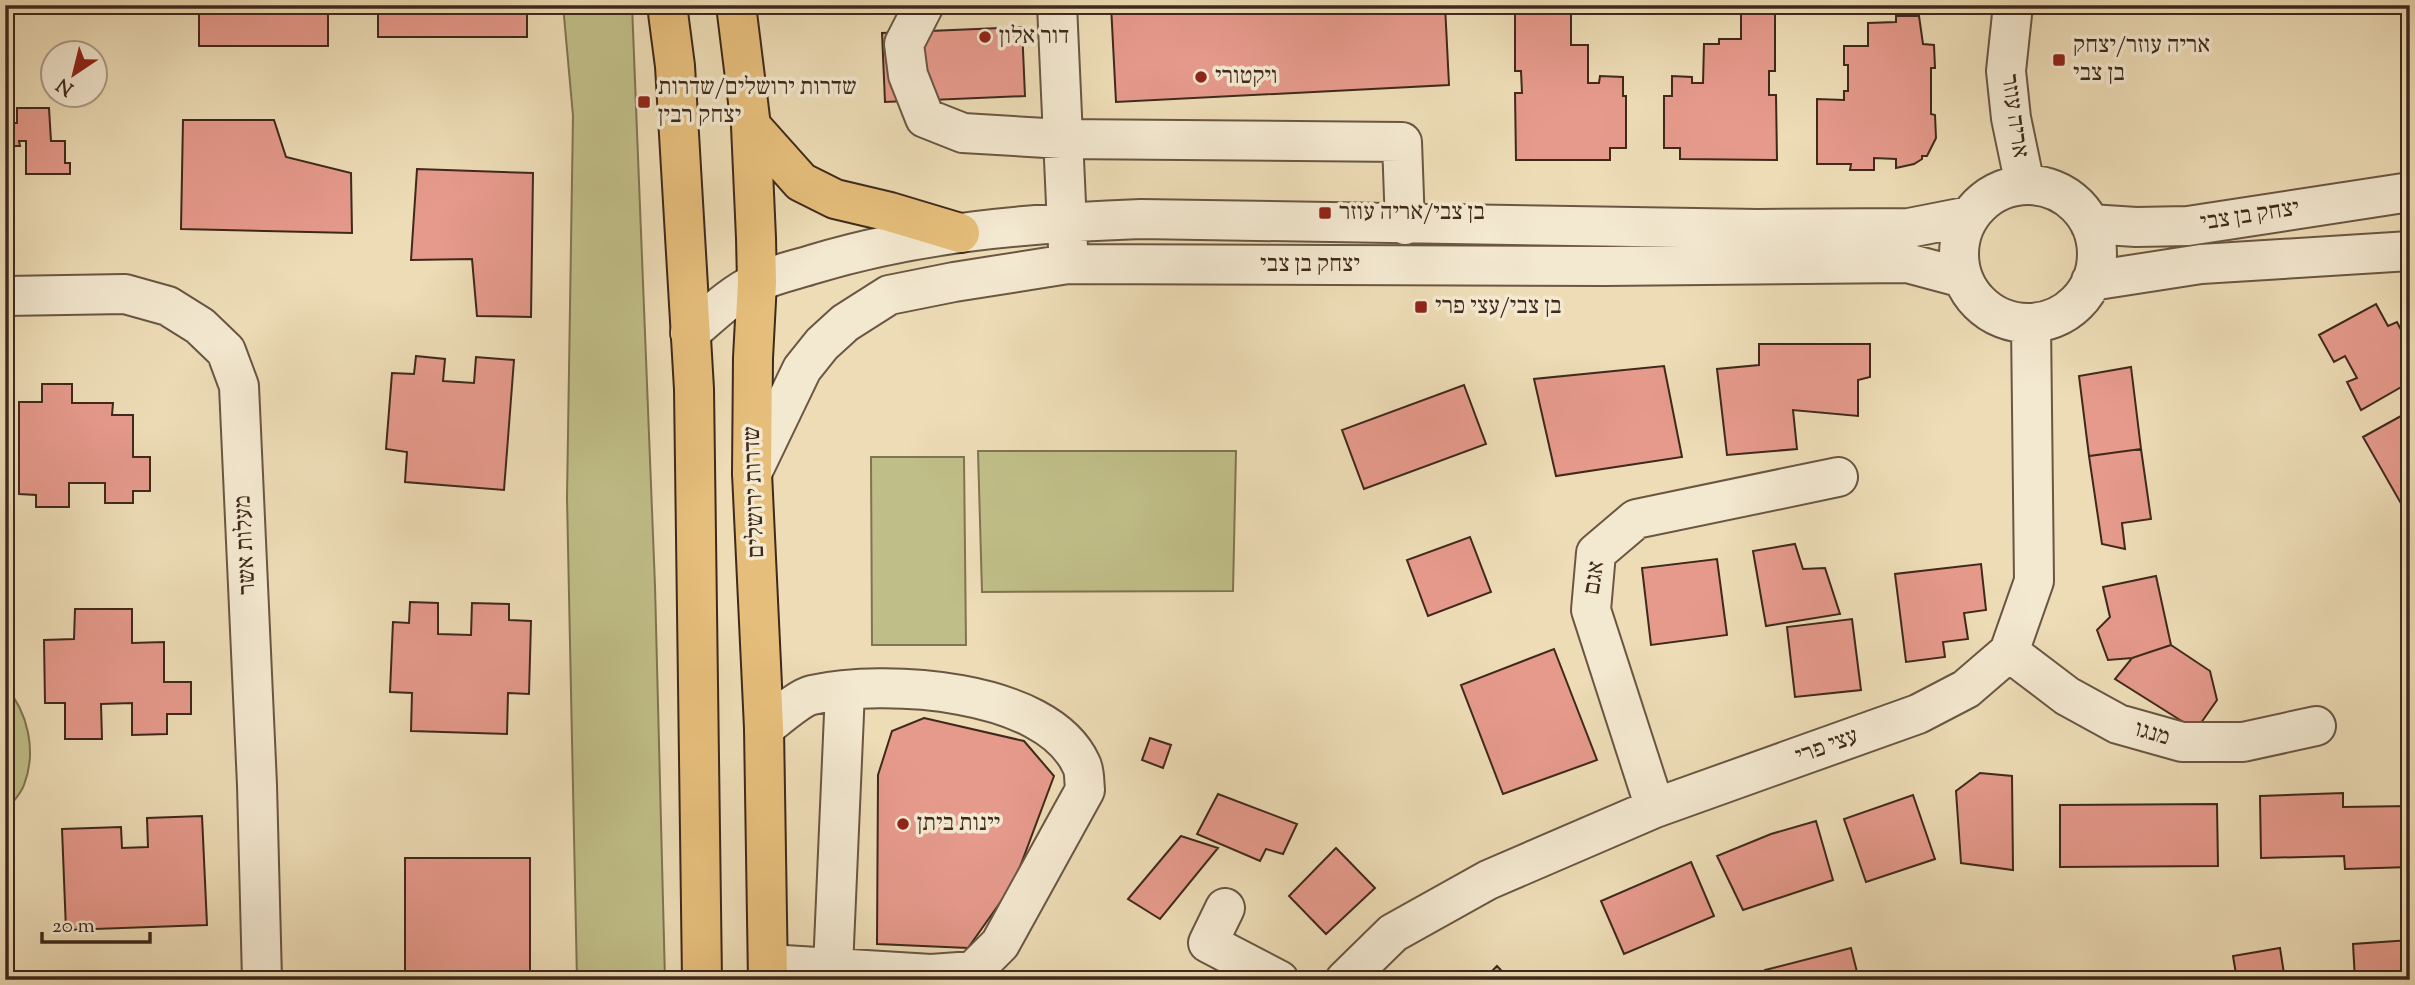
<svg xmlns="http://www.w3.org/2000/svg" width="2415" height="985" viewBox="0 0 2415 985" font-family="'Sorts Mill Goudy','Frank Ruhl Libre',serif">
<rect width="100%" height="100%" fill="#eddcb6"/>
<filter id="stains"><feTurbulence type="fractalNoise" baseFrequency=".00286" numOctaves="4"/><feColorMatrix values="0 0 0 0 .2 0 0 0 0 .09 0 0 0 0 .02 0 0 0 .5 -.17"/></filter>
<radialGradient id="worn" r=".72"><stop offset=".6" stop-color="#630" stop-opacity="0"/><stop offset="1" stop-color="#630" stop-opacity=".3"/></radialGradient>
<path fill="#c0be88" stroke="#807452" stroke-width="2" d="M 563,5 L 632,5 L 655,586 L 665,980 L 577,980 L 567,498 L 573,116 Z
M 978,451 L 1236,451 L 1233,591 L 982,592 Z
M 871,457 L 964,457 L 966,645 L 872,645 Z
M 5,686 C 28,712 37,751 24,785 C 21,794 11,804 5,812 Z"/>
<path fill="#e69a8c" stroke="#3f291b" stroke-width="2" d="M 199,5 L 328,5 L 328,46 L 199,46 Z
M 378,5 L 527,5 L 527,37 L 378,37 Z
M 1111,5 L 1445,5 L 1449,85 L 1116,102 Z
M 1515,6 L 1549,6 L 1550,10 L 1571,10 L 1571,45 L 1588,45 L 1588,83 L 1599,83 L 1600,76 L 1623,77 L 1623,96 L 1626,96 L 1626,148 L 1610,148 L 1610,160 L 1516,160 L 1515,93 L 1522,93 L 1521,71 L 1515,71 Z
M 1741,14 L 1775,14 L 1775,71 L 1769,71 L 1769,95 L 1776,95 L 1777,160 L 1680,159 L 1680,148 L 1664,148 L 1664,96 L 1672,96 L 1672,76 L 1692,77 L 1692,83 L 1703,83 L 1704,44 L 1719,44 L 1719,39 L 1741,39 Z
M 1896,16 L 1919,16 L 1923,44 L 1934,45 L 1935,68 L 1931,68 L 1931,114 L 1935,115 L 1936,138 L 1927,156 L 1922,156 L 1922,159 L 1914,164 L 1896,168 L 1896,159 L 1874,158 L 1874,170 L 1850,170 L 1851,164 L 1817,164 L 1817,99 L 1844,100 L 1844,91 L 1848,91 L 1848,65 L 1844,65 L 1844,46 L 1868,46 L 1868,23 L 1896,22 Z
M 1022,27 L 1025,96 L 885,102 L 882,33 Z
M 17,108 L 49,108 L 51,141 L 65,141 L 65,163 L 70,163 L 70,174 L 26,174 L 26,141 L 19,141 L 20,146 L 9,146 L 8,159 L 5,159 L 5,112 L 9,112 L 9,123 L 17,123 Z
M 183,120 L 274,120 L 286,157 L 351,173 L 352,233 L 181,229 Z
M 417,169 L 533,173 L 531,317 L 477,316 L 472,259 L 411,260 Z
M 2376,304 L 2388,326 L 2397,322 L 2410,347 L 2410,352 L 2404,355 L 2410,365 L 2410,382 L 2361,410 L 2347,382 L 2357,378 L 2345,356 L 2334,362 L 2319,335 Z
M 1759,344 L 1870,344 L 1870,377 L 1858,380 L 1858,416 L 1793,410 L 1797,449 L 1727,455 L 1717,369 L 1759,365 Z
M 416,356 L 445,359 L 443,381 L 474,383 L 476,357 L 514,360 L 504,490 L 405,482 L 407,452 L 386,449 L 392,373 L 414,374 Z
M 1664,366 L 1682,457 L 1556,476 L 1534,379 Z
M 2131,367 L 2141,449 L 2089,456 L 2079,376 Z
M 42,384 L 72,384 L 72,403 L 113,403 L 112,415 L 133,415 L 133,457 L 150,457 L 150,491 L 133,491 L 133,503 L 105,503 L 105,483 L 69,483 L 69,507 L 36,507 L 36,495 L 19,494 L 19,402 L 42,402 Z
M 1464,385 L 1486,444 L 1364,489 L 1342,430 Z
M 2410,411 L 2410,503 L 2403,507 L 2363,437 Z
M 2141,449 L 2151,519 L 2122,523 L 2125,549 L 2102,544 L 2089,456 Z
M 1470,537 L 1491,592 L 1428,616 L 1407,560 Z
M 1795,544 L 1803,569 L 1825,568 L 1840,614 L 1766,626 L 1753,551 Z
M 1717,559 L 1727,635 L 1651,645 L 1642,568 Z
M 1981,564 L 1986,610 L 1964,613 L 1968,639 L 1943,642 L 1945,657 L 1906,662 L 1895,574 Z
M 2156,576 L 2171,645 L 2132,658 L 2108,660 L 2097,630 L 2110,617 L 2103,587 Z
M 410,602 L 438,603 L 438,634 L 471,635 L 472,603 L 509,604 L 509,620 L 531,621 L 529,694 L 508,693 L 507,734 L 411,731 L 412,693 L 390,692 L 393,622 L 409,623 Z
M 75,609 L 132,609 L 132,643 L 164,642 L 164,682 L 191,682 L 191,714 L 167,714 L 167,734 L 132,735 L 132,703 L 101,704 L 102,739 L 65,739 L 65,703 L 45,703 L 44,640 L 74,639 Z
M 1852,619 L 1861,690 L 1795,697 L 1787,627 Z
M 2171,645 L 2210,671 L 2217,700 L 2196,730 L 2115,679 L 2132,658 Z
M 1554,649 L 1597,760 L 1503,794 L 1461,685 Z
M 924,718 L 1024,741 L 1054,776 L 1014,883 L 968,948 L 877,944 L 878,775 L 892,731 Z
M 1150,738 L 1171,745 L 1163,768 L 1142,760 Z
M 1980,773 L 2012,776 L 2013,870 L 1961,863 L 1956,791 Z
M 2343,793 L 2343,807 L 2410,806 L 2410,867 L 2345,869 L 2344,856 L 2261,858 L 2260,796 Z
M 1218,794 L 1297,824 L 1283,854 L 1266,849 L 1260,861 L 1197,834 Z
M 1913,795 L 1935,859 L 1866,882 L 1844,819 Z
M 2217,804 L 2218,866 L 2060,867 L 2060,805 Z
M 202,816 L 207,925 L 66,930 L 62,829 L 121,827 L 122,848 L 148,847 L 147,818 Z
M 1816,821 L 1833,880 L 1743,910 L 1717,856 L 1771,834 Z
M 1181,836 L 1218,848 L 1160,919 L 1128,899 Z
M 1336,848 L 1375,888 L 1326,934 L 1289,896 Z
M 405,858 L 530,858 L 530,980 L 405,980 Z
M 1691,862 L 1714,916 L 1624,954 L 1601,901 Z
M 2410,940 L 2410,980 L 2355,980 L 2353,944 Z
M 1851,948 L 1859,980 L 1768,980 L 1765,970 Z
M 2280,948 L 2285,980 L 2237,980 L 2233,956 Z
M 1497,966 L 1510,980 L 1483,980 Z"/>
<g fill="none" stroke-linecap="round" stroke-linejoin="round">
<g stroke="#6a5642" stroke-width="42">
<path id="minor" d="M 924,5 L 904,44 L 908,75 L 925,118 L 963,133 L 1062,139 L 1402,142 L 1405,225
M 1057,5 L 1068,248
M 2013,5 L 2006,71 L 2011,118 L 2025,185
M1959 254a69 69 0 1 1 138 0a69 69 0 1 1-138 0Z
M 2090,224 L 2136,227 L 2188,226 L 2410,192
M 2091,281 L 2201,264 L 2410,251
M 5,296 L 125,294 L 168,306 L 200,326 L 226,351 L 239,386 L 257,785 L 262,980
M 690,333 C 712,314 732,294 758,282 C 776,274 795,270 814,264 C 919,232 1031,223 1141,219 L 1758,229 L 1909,228 L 1970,216
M 752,473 L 802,369 L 822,344 L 845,323 L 889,295 L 954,282 L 1068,264 L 1605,266 L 1907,263 L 1963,278
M 2009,652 L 2067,696 L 2118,724 L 2182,742 L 2243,742 L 2316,726
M 764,728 C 776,719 799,698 812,695 C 884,679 1046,688 1081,764 C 1085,771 1084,782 1085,790 L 1000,944 L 973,971 L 931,974 L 768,964
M 1655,808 L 1591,610 L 1596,553 L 1636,519 L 1838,477
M 1225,908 L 1208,943 L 1279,980
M 833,968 L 845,691
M 1345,980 L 1393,933 L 1488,880 L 1655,808 L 1918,714 L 1966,689 L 2009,652 L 2034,581 L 2031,323"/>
</g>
<g stroke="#3f291b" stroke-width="42">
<path id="major" d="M 667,5 L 675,66 L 694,389 L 702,980
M 736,5 L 751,126 L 756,238 L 757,282 L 753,358 L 752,473 L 764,728 L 768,980
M 751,126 L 801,182 L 835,199 L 890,212 L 960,233"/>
</g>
<use href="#minor" stroke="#f3e8d0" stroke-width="38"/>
<use href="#major" stroke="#e6be7b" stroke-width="38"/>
</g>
<g fill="#8f2418" stroke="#f3e8d0" stroke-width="2.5">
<circle cx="985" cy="37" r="7"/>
<rect x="2052" y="53" width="14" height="14" rx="3.5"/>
<circle cx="1201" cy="77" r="7"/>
<rect x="637" y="95" width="14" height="14" rx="3.5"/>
<rect x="1318" y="206" width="14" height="14" rx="3.5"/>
<rect x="1414" y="300" width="14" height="14" rx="3.5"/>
<circle cx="903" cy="824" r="7"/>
</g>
<g text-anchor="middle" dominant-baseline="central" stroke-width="7" stroke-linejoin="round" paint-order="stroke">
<g font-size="24" fill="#3f291b" stroke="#f3e8d0" text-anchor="start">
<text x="999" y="37">דור אלון</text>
<text x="2073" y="46">אריה עוזר/יצחק<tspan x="2073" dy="28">בן צבי</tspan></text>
<text x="1215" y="77">ויקטורי</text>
<text x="658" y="88">שדרות ירושלים/שדרות<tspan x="658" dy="28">יצחק רבין</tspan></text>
<text x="1339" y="213">בן צבי/אריה עוזר</text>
<text x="1435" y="307">בן צבי/עצי פרי</text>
<text x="917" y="824">יינות ביתן</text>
</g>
<g font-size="24" fill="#3f291b" stroke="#f3e8d0">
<text transform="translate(2014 116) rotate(82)">אריה עוזר</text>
<text transform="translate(2250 216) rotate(-9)">יצחק בן צבי</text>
<text x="1310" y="265">יצחק בן צבי</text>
<text transform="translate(755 492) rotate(-92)">שדרות ירושלים</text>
<text transform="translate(246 545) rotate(-93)">מעלות אשר</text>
<text transform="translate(1595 578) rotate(-81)">אגם</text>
<text transform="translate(2152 734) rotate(16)">מנגו</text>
<text transform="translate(1827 747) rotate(-20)">עצי פרי</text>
</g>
</g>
<rect width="2415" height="985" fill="none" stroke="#eddcb6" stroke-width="28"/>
<rect x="7" y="7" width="2401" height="971" fill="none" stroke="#3f291b" stroke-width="3.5"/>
<rect x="14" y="14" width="2387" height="957" fill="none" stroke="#3f291b" stroke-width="2"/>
<g transform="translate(74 74) rotate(215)"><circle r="33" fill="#f3e8d0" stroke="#ab9c88" stroke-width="2"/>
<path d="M0-5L12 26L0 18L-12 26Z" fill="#8f2418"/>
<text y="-10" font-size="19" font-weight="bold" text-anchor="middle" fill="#3f291b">N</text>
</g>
<path d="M42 932v10h108v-10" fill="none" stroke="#3f291b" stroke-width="3.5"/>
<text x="52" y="932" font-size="21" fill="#3f291b" stroke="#f3e8d0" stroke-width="5" paint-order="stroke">20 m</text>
<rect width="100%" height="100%" filter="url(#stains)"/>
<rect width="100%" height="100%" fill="url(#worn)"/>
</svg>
